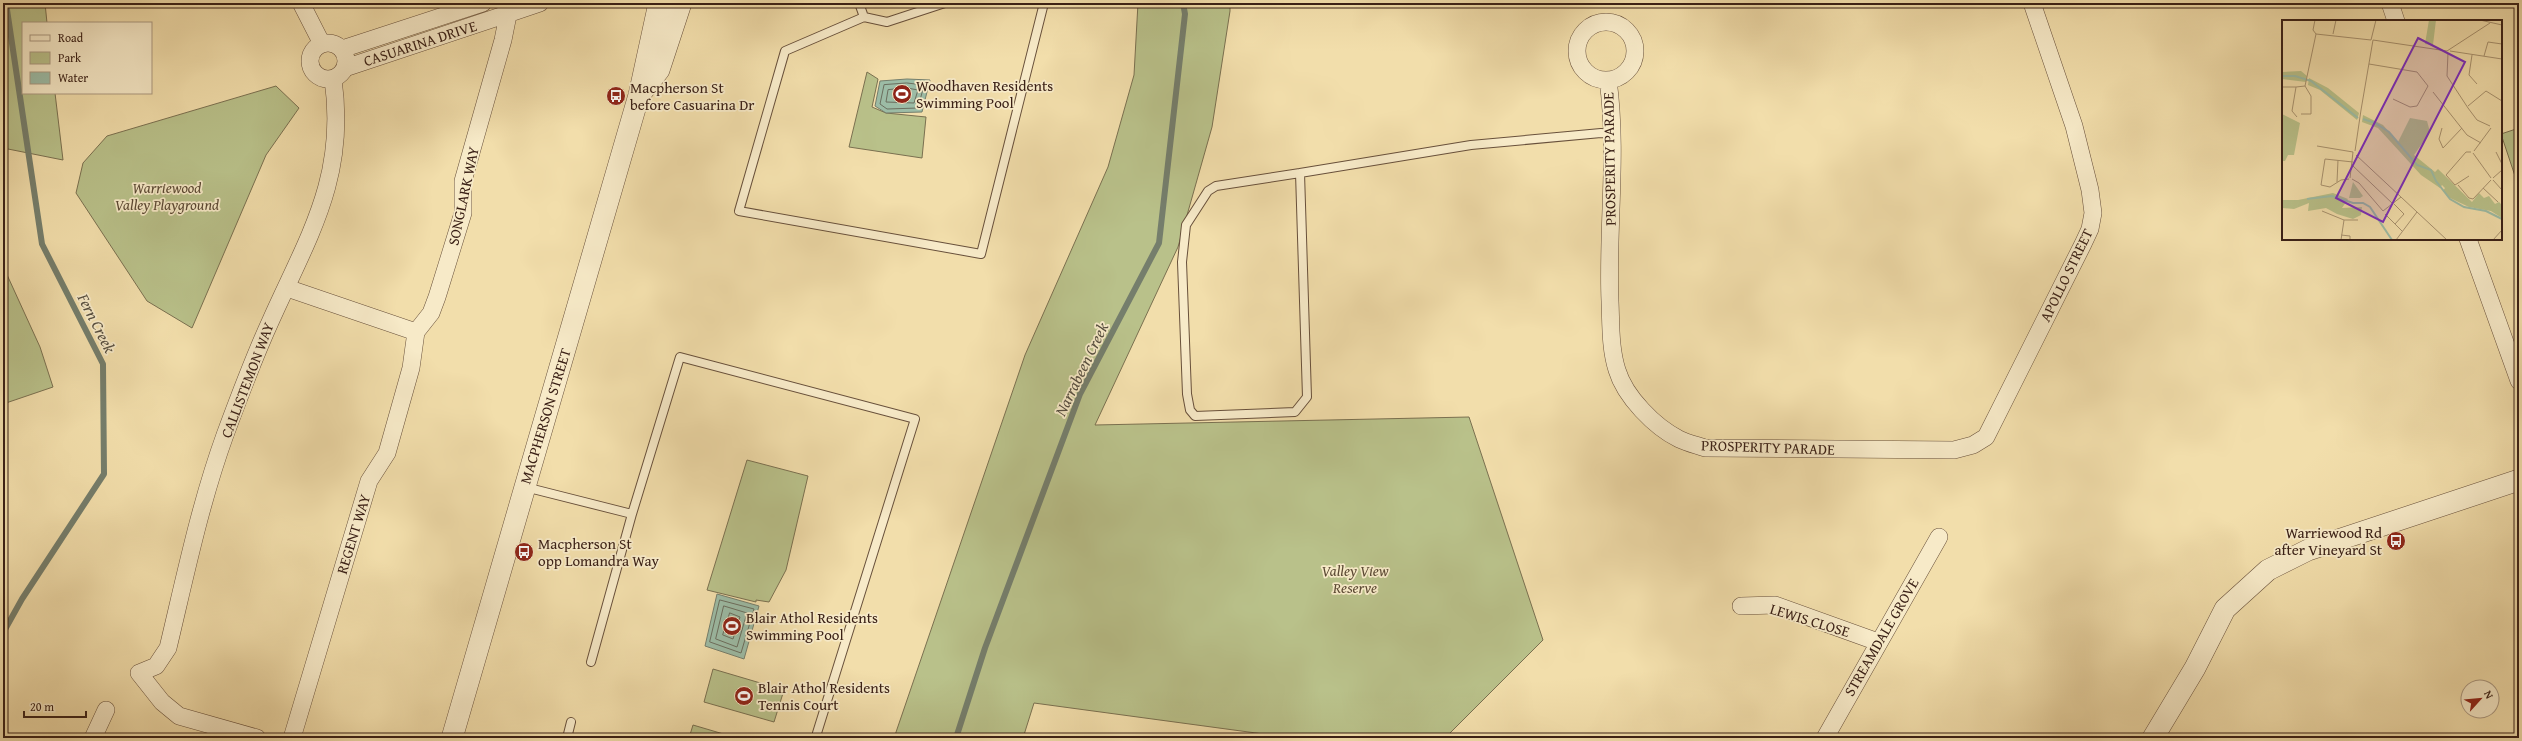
<svg xmlns="http://www.w3.org/2000/svg" width="2522" height="741" viewBox="0 0 2522 741" font-family="'Gentium Book Plus',serif">
<rect width="100%" height="100%" fill="#f2deab"/>
<filter id="stains"><feTurbulence type="fractalNoise" baseFrequency=".005" numOctaves="4"/><feColorMatrix values="0 0 0 0 .2 0 0 0 0 .09 0 0 0 0 .02 0 0 0 .5 -.17"/></filter>
<radialGradient id="worn" r=".72"><stop offset=".6" stop-color="#630" stop-opacity="0"/><stop offset="1" stop-color="#630" stop-opacity=".3"/></radialGradient>
<path fill="#b9c18a" stroke="#7a7050" d="M 3,3 L 45,3 L 47,23 L 23,23 L 23,93 L 55,93 L 63,160 L 3,148 Z
M 1138,3 L 1230,3 L 1230,11 L 1212,127 L 1178,247 L 1095,425 L 1469,417 L 1543,640 L 1445,738 L 1293,738 L 1034,703 L 1023,738 L 894,738 L 1025,355 L 1108,167 L 1134,75 Z
M 867,72 L 878,79 L 872,107 L 886,113 L 926,117 L 922,158 L 849,147 Z
M 276,86 L 299,108 L 266,155 L 192,328 L 147,301 L 76,193 L 83,163 L 107,136 Z
M 2519,128 L 2519,188 L 2501,134 Z
M 3,266 L 40,347 L 53,387 L 3,404 Z
M 747,460 L 808,476 L 786,570 L 769,602 L 756,600 L 756,602 L 707,590 Z
M 713,669 L 784,690 L 774,722 L 704,702 Z
M 693,725 L 737,738 L 689,738 Z"/>
<path fill="#9cbca6" stroke="#757e6c" d="M 907,79 L 930,80 L 922,112 L 886,113 L 875,106 L 880,81 Z
M 717,594 L 759,606 L 744,659 L 705,646 Z"/>
<g fill="none" stroke-linecap="round" stroke-linejoin="round">
<path stroke="#6b6e5e" stroke-width="1" d="M 907,83 L 924,85 L 918,108 L 887,109 L 880,104 L 884,85 Z
M 907,88 L 918,90 L 914,103 L 886,102 L 888,90 Z
M 720,600 L 754,609 L 741,653 L 710,642 Z
M 724,606 L 747,613 L 737,647 L 716,639 Z
M 730,613 L 740,617 L 733,639 L 723,635 Z"/>
<path stroke="#757e6c" stroke-width="6" d="M 3,633 L 22,599 L 104,474 L 103,364 L 42,244 L 6,3
M 956,738 L 985,648 L 1080,394 L 1159,243 L 1185,14 L 1183,3"/>
<g stroke="#68503b" stroke-width="10">
<path id="service" d="M 859,3 L 864,17
M 945,3 L 887,22 L 864,17 L 785,51 L 739,211 L 981,254 L 1044,3
M 1300,173 L 1216,186 L 1208,191 L 1186,225 L 1182,262 L 1187,394 L 1190,410 L 1195,416 L 1295,412 L 1307,397 L 1300,173 L 1471,145 L 1601,133 L 1611,134
M 525,487 L 632,514 L 680,357 L 915,419 L 817,733
M 591,662 L 632,514
M 567,738 L 571,722"/>
</g>
<g stroke="#68503b" stroke-width="18">
<path id="minor" d="M 301,3 L 322,44
M 2390,3 L 2396,21
M1577 51a29 29 0 1 1 58 0a29 29 0 1 1-58 0Z
M310 61a18 18 0 1 1 36 0a18 18 0 1 1-36 0Z
M 342,49 L 483,3
M 345,68 L 540,3
M 1608,80 C 1618,153 1607,228 1610,301 C 1611,324 1610,348 1617,370 C 1625,397 1655,427 1679,439 C 1687,443 1696,445 1705,448 L 1954,450 L 1973,445 L 1986,437 L 2083,244 L 2090,229 L 2093,213 L 2090,190 L 2074,126 L 2032,3
M 2468,239 L 2519,381
M 287,288 L 416,332
M 1741,606 L 1775,605 L 1878,642
M 93,738 L 106,710
M 257,738 L 179,716 L 162,702 L 139,673 L 156,666 L 168,648 C 185,577 200,504 225,435 C 239,397 254,357 271,320 C 309,235 347,177 333,79
M 292,738 L 369,481 L 387,453 L 411,368 L 416,332 L 431,313 L 437,297 L 463,213 L 463,181 L 503,40 L 508,15
M 1825,738 L 1939,537"/>
</g>
<g stroke="#68503b" stroke-width="22">
<path id="tertiary" d="M 641,93 L 659,70 L 681,3
M 452,738 L 639,95 L 659,3
M 2153,738 L 2195,668 L 2225,609 L 2268,570 L 2308,550 L 2519,480"/>
</g>
<use href="#service" stroke="#f7eac8" stroke-width="8"/>
<use href="#minor" stroke="#f7eac8" stroke-width="17"/>
<use href="#tertiary" stroke="#f7eac8" stroke-width="21"/>
</g>
<defs>
<g id="stadium-disc" transform="scale(1)"><circle r="9.5" fill="#8f2418" stroke="#f7eac8"/><path d="M0-5a6.5 5 0 1 0 0 10a6.5 5 0 1 0 0-10ZM-3.5-1.8h7v3.6h-7Z" fill="#fff"/></g>
<g id="bus-disc" transform="scale(1)"><circle r="9.5" fill="#8f2418" stroke="#f7eac8"/><path d="M-5-6H5V4H4V6H2V4H-2V6H-4V4H-5ZM-3.5-4V0h7V-4ZM-3.5 1.2v1.5H-2V1.2ZM2 1.2v1.5H3.5V1.2Z" fill="#fff"/></g>
</defs>
<g fill-rule="evenodd">
<use href="#stadium-disc" x="902" y="94"/>
<use href="#bus-disc" x="616" y="96"/>
<use href="#bus-disc" x="2396" y="541"/>
<use href="#bus-disc" x="524" y="552"/>
<use href="#stadium-disc" x="732" y="626"/>
<use href="#stadium-disc" x="744" y="696"/>
</g>
<g text-anchor="middle" dominant-baseline="central" stroke-width="3.5" stroke-linejoin="round" paint-order="stroke">
<g font-size="15" fill="#3a2016" stroke="#f7eac8">
<text transform="translate(420 43) rotate(-18)">CASUARINA DRIVE</text>
<text transform="translate(1609 159) rotate(-91)">PROSPERITY PARADE</text>
<text transform="translate(463 196) rotate(-78)">SONGLARK WAY</text>
<text transform="translate(2066 275) rotate(-64)">APOLLO STREET</text>
<text transform="translate(247 380) rotate(-69)">CALLISTEMON WAY</text>
<text transform="translate(545 416) rotate(-73)">MACPHERSON STREET</text>
<text transform="translate(1768 447) rotate(2)">PROSPERITY PARADE</text>
<text transform="translate(353 534) rotate(-73)">REGENT WAY</text>
<text transform="translate(1810 620) rotate(17)">LEWIS CLOSE</text>
<text transform="translate(1881 637) rotate(-60)">STREAMDALE GROVE</text>
</g>
<g font-size="15" fill="#3a2016" stroke="#f7eac8" text-anchor="start">
<text x="916" y="85">Woodhaven Residents<tspan x="916" dy="17">Swimming Pool</tspan></text>
<text x="630" y="87">Macpherson St<tspan x="630" dy="17">before Casuarina Dr</tspan></text>
<text x="2382" y="532" text-anchor="end">Warriewood Rd<tspan x="2382" dy="17">after Vineyard St</tspan></text>
<text x="538" y="543">Macpherson St<tspan x="538" dy="17">opp Lomandra Way</tspan></text>
<text x="746" y="617">Blair Athol Residents<tspan x="746" dy="17">Swimming Pool</tspan></text>
<text x="758" y="687">Blair Athol Residents<tspan x="758" dy="17">Tennis Court</tspan></text>
</g>
<g font-size="15" font-style="italic" fill="#5a4833" stroke="#f7eac8">
<text x="167" y="187">Warriewood<tspan x="167" dy="17">Valley Playground</tspan></text>
<text x="1355" y="570">Valley View<tspan x="1355" dy="17">Reserve</tspan></text>
</g>
<g font-size="16" font-style="italic" fill="#574f41" stroke="#f7eac8">
<text transform="translate(97 323) rotate(63)">Fern Creek</text>
<text transform="translate(1081 369) rotate(-64)">Narrabeen Creek</text>
</g>
</g>
<g transform="translate(2282 20)">
<rect width="220" height="220" fill="#f2deab"/>
<path d="M 147,0 L 154,0 L 151,25 L 143,24 ZM 19,51 L 25,56 L 24,62 L 0,59 L 0,52 ZM 27,58 L 46,68 L 77,93 L 75,100 L 38,70 L 26,65 ZM 0,94 L 18,103 L 12,135 L 6,135 L 3,141 L 0,141 ZM 81,95 L 101,105 L 116,122 L 128,98 L 145,101 L 148,112 L 132,135 L 153,152 L 156,149 L 190,182 L 197,173 L 202,178 L 207,176 L 213,184 L 217,182 L 220,185 L 220,198 L 209,191 L 187,187 L 166,177 L 161,171 L 163,168 L 160,165 L 158,168 L 139,155 L 96,108 L 80,102 ZM 71,162 L 81,176 L 78,178 L 67,178 ZM 51,173 L 66,179 L 60,188 L 80,187 L 79,195 L 71,199 L 55,194 L 44,188 L 26,191 L 27,183 L 12,189 L 0,188 L 0,180 L 16,180 Z" fill="#b9c18a"/>
<path fill="none" stroke="#9cbca6" stroke-width="2" d="M 0,56 L 13,56 L 29,61 L 76,98M 81,99 L 93,103 L 107,112 L 135,145 L 149,150 L 154,161 L 168,179 L 182,187 L 204,191 L 220,199M 25,179 L 50,176 L 71,183 L 81,183 L 88,187 L 110,220"/>
<path fill="none" stroke="#a8926f" stroke-width="1" d="M 33,0 L 31,10 L 34,14M 198,0 L 220,5M 51,14 L 54,0M 89,20 L 94,0M 91,20 L 165,31M 165,31 L 208,3M 168,31 L 220,39M 166,33 L 165,56 L 186,88M 190,35 L 187,55 L 195,64M 202,36 L 206,22 L 220,24M 87,44 L 135,52 L 146,66 L 135,86 L 128,87 L 111,79M 0,67 L 14,67M 151,72 L 185,115 L 199,123M 186,86 L 204,71 L 220,81M 186,88 L 195,100 L 208,106M 79,90 L 91,20M 19,94 L 29,94 L 29,76 L 23,66 L 34,14 L 89,20M 15,97 L 10,91 L 14,67 L 23,66M 160,108 L 157,119 L 161,128 L 180,108M 35,126 L 71,132M 73,131 L 79,90M 192,131 L 209,108M 214,132 L 220,144M 191,133 L 209,158M 74,135 L 165,220M 71,146 L 111,184M 187,156 L 173,165 L 164,155 L 184,132 L 189,132M 68,158 L 71,132M 211,158 L 220,150M 67,159 L 59,160 L 48,167 L 39,165 L 43,139 L 71,142M 70,159 L 77,163 L 101,191 L 119,177M 211,160 L 220,170M 55,162 L 56,140M 176,165 L 187,178 L 191,179 L 209,160M 201,168 L 216,182M 112,184 L 122,194 L 113,204M 40,191 L 62,200 L 76,200M 103,194 L 120,211M 59,215 L 68,216 L 68,220M 59,220 L 62,200M 114,220 L 135,192M 211,220 L 220,210"/>
<path fill="#7b2cbf" fill-opacity="0.15" stroke="#7b2cbf" stroke-width="2" d="M 136,18 L 183,42 L 101,202 L 54,178 Z"/>
<rect width="220" height="220" fill="none" stroke="#3a2016" stroke-width="2"/>
</g>
<rect width="2522" height="741" fill="none" stroke="#f2deab" stroke-width="16"/>
<rect x="4" y="4" width="2514" height="733" fill="none" stroke="#3a2016" stroke-width="2"/>
<rect x="8" y="8" width="2506" height="725" fill="none" stroke="#3a2016"/>
<rect x="22" y="22" width="130" height="72" fill="#f7eac8" stroke="#ab9981"/>
<rect x="30" y="35" width="20" height="6" fill="#f7eac8" stroke="#ab9981"/>
<text x="58" y="42" font-size="12" fill="#3a2016">Road</text>
<rect x="30" y="52" width="20" height="12" fill="#b9c18a" stroke="#ab9981"/>
<text x="58" y="62" font-size="12" fill="#3a2016">Park</text>
<rect x="30" y="72" width="20" height="12" fill="#9cbca6" stroke="#ab9981"/>
<text x="58" y="82" font-size="12" fill="#3a2016">Water</text>
<g transform="translate(2480 699) rotate(63)"><circle r="19" fill="#f7eac8" stroke="#ab9981"/>
<path d="M0-3L7 15L0 10L-7 15Z" fill="#8f2418"/>
<text y="-6" font-size="11" font-weight="bold" text-anchor="middle" fill="#3a2016">N</text>
</g>
<path d="M24 711v6h62v-6" fill="none" stroke="#3a2016" stroke-width="2"/>
<text x="30" y="711" font-size="12" fill="#3a2016" stroke="#f7eac8" stroke-width="3" paint-order="stroke">20 m</text>
<rect width="100%" height="100%" filter="url(#stains)"/>
<rect width="100%" height="100%" fill="url(#worn)"/>
</svg>
